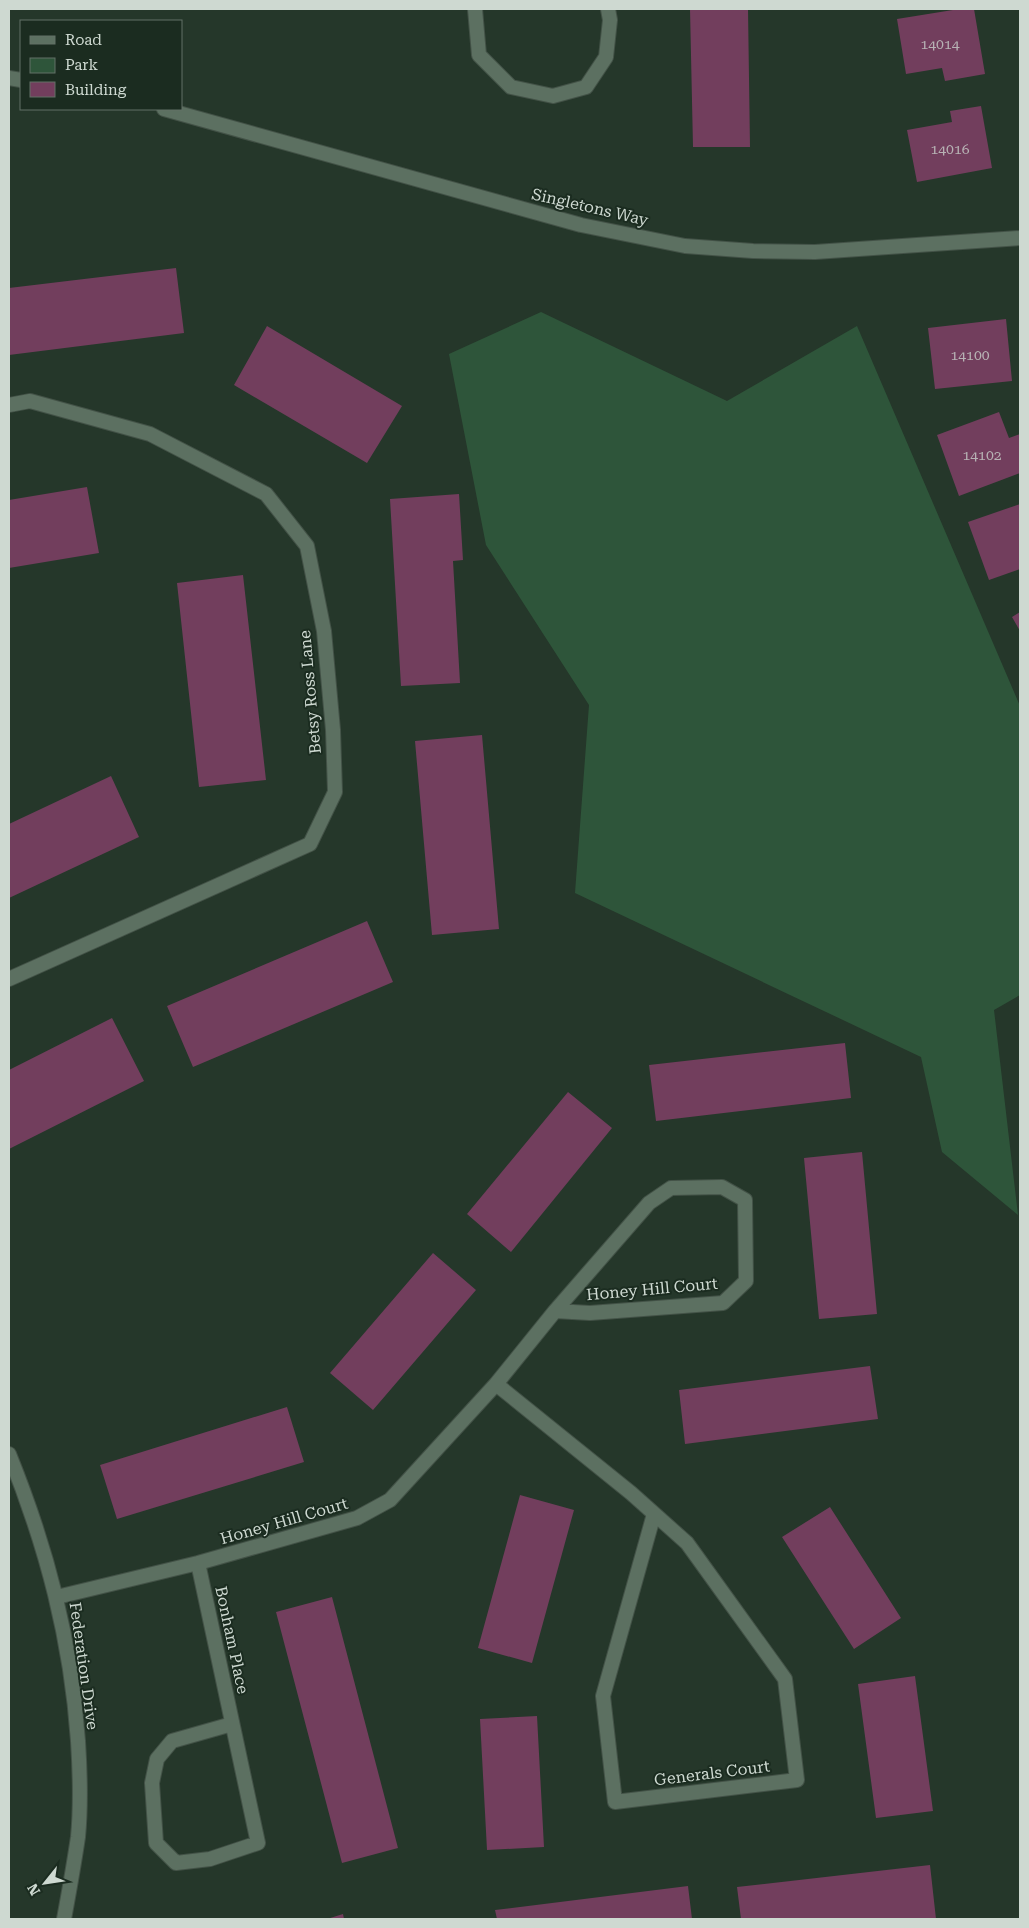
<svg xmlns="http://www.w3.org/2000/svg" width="1029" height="1928" viewBox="0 0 1029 1928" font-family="'Roboto Serif',serif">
<rect width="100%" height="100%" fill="#25372a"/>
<path fill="#2e553a" d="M 541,312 L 727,401 L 857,326 L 1020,706 L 1020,995 L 994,1010 L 1018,1215 L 942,1152 L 921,1057 L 575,893 L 589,705 L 486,545 L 449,354 Z"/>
<path fill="#723e5d" d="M 690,9 L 748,9 L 750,147 L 693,147 Z
M 959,9 L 974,9 L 985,74 L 945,81 L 942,68 L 906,74 L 897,19 Z
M 981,106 L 992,168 L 917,182 L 907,130 L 952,122 L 950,111 Z
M 176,268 L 184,333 L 9,355 L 9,288 Z
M 1006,319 L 1012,381 L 935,389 L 928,328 Z
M 267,326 L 402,406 L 367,463 L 234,385 Z
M 999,412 L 1009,438 L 1020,434 L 1020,473 L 959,496 L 937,435 Z
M 87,487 L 99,553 L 9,568 L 9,500 Z
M 459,494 L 463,560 L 453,561 L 460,683 L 401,686 L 390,499 Z
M 1020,504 L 1020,569 L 989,580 L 968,522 Z
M 243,575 L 266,780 L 199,787 L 177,583 Z
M 1020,612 L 1020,631 L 1012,617 Z
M 482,735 L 499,929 L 432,935 L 415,741 Z
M 111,776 L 139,837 L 9,898 L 9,824 Z
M 367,921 L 393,982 L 193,1067 L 167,1006 Z
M 112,1018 L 144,1081 L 9,1149 L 9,1070 Z
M 845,1043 L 851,1098 L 656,1121 L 649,1065 Z
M 568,1092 L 612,1128 L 511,1252 L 467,1214 Z
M 862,1152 L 877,1314 L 819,1319 L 804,1158 Z
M 433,1253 L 476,1290 L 373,1410 L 330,1373 Z
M 870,1366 L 878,1419 L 685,1444 L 679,1390 Z
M 287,1407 L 304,1462 L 117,1519 L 100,1465 Z
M 520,1495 L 574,1510 L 532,1663 L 478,1648 Z
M 830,1507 L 901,1618 L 854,1649 L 782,1537 Z
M 332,1597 L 398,1848 L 342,1863 L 276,1612 Z
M 915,1676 L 933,1811 L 876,1818 L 858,1684 Z
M 537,1716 L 544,1847 L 487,1850 L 480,1719 Z
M 930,1865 L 936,1919 L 741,1919 L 737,1887 Z
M 688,1886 L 692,1919 L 497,1919 L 495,1910 Z
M 343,1914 L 344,1919 L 327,1919 Z"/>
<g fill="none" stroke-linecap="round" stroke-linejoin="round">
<g stroke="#435247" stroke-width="16">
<path id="minor" d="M 475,9 L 479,55 L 511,87 L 553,96 L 586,87 L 606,57 L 610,20 L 608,9
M 9,405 L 30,401 L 150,434 L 266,494 L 307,546 L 324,631 L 333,730 L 335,792 L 310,844 L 9,979
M 496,1384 L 631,1493 L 687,1543 L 785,1679 L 797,1780 L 615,1802 L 603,1696 L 654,1514
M 9,1454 C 47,1548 71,1640 78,1741 C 80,1772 81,1806 78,1837 C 74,1864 69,1892 64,1919
M 198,1563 L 258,1843 L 210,1859 L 176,1863 L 156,1843 L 152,1783 L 157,1759 L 172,1741 L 232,1724
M 57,1597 L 198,1563 L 357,1518 L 390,1500 L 496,1384 L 555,1311 L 649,1203 L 671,1188 L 722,1187 L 745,1200 L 746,1281 L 723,1303 L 590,1313 L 555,1311"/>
</g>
<g stroke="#435247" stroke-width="16">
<path id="tertiary" d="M 9,78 L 21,80
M 164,109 L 581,225 L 685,246 L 753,251 L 815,252 L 1020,238"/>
</g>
<use href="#minor" stroke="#5c7061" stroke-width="14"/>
<use href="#tertiary" stroke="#5c7061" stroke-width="14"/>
</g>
<g text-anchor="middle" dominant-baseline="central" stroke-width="4" stroke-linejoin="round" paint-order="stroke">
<g font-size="14" fill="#b7b2b4">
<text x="940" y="44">14014</text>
<text x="950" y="149">14016</text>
<text x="970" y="355">14100</text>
<text x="982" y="455">14102</text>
</g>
<g font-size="16" fill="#ced9d1" stroke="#1b2c20">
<text transform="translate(590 207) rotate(13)">Singletons Way</text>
<text transform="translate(310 692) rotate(-95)">Betsy Ross Lane</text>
<text transform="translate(652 1289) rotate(-5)">Honey Hill Court</text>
<text transform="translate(284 1521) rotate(-16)">Honey Hill Court</text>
<text transform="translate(232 1640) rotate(78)">Bonham Place</text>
<text transform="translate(84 1666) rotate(82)">Federation Drive</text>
<text transform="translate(712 1773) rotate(-7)">Generals Court</text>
</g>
</g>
<rect width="1029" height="1928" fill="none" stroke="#ced9d1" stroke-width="20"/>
<rect x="20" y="20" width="162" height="90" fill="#1b2c20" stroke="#637167"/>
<rect x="30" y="36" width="25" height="8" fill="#5c7061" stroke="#637167"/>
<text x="65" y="45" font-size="15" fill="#ced9d1">Road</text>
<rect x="30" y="58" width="25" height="15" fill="#2e553a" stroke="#637167"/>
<text x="65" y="70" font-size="15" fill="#ced9d1">Park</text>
<rect x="30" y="82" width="25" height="15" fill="#723e5d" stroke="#637167"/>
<text x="65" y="95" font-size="15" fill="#ced9d1">Building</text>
<g transform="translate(45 1883) rotate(240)" stroke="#1b2c20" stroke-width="4" paint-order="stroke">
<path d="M0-4L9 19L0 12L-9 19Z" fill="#ced9d1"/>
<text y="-8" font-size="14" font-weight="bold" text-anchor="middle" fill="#ced9d1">N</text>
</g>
</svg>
